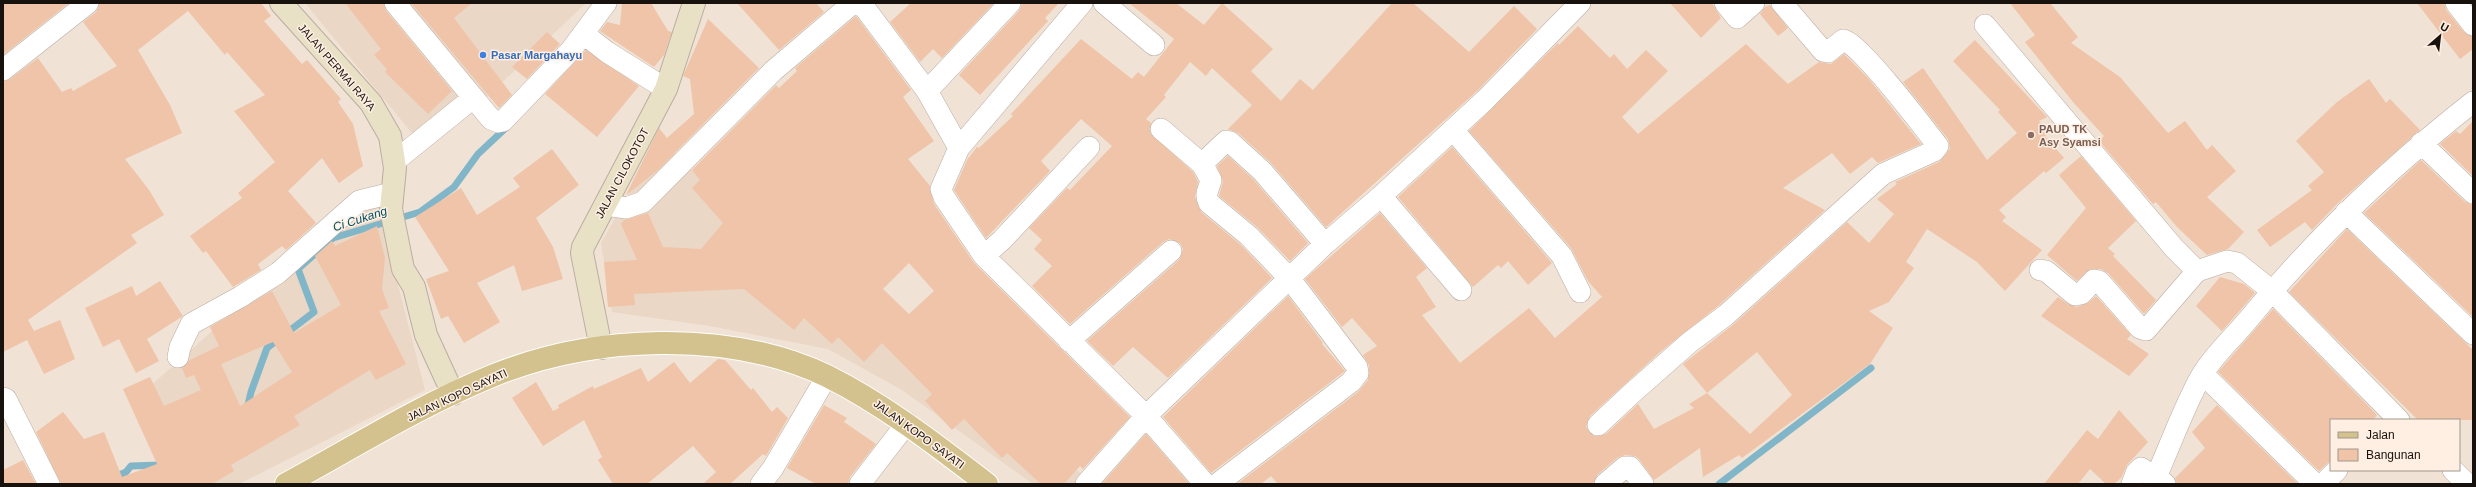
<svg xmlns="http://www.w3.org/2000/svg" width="2476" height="487" viewBox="0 0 2476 487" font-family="Arial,sans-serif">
<rect width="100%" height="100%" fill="#f0e2d5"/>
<path fill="#ebd7c5" d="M 305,3 L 388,3 L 469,107 L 421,144 Z
M 392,3 L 586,3 L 476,107 Z
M 660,139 L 836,311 L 1031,435 L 1090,480 L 1150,424 L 1198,484 L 1033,484 L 902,390 L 828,349 L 710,326 L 612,312 L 601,243 Z
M 377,203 L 425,390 L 239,484 L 117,484 L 159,465 L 137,398 L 238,308 Z"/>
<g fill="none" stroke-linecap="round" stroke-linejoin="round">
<path stroke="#81b6c9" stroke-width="7" d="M 247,409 L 251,392 L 267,348 L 314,312 L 298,269 L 333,238 L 420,212 L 454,187 L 478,154 L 509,125
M 100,484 L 126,472 L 131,466 L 161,465
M 1719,484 L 1871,368"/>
</g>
<path fill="#efc4a9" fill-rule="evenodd" d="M 3,3 L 69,3 L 3,55 Z
M 100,3 L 261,3 L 271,16 L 264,21 L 302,64 L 307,60 L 341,99 L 338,102 L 353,124 L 363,166 L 339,183 L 322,158 L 288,191 L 316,223 L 286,250 L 282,246 L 258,264 L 261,270 L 233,287 L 206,251 L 203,253 L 190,236 L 242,198 L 238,193 L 275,162 L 234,111 L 265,95 L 227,52 L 225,55 L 188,11 L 138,50 L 170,105 L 182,133 L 125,159 L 149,190 L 164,215 L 131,235 L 137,243 L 28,320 L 34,331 L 60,320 L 75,359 L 44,374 L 27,340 L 3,352 L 3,82 L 10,79 L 38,58 L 62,92 L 71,88 L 73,91 L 117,66 L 83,22 L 96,12 Z
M 345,3 L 383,3 L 386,11 L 452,91 L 428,114 L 385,72 L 387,69 L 374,55 L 381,49 Z
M 411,3 L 472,3 L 454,18 L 512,95 L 499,108 Z
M 622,3 L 651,3 L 668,31 L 672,32 L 664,55 L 654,67 L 600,31 L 607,22 L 620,25 Z
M 737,3 L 816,3 L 824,12 L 779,50 Z
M 911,3 L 994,3 L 942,58 L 933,49 L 920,62 L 890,22 Z
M 1022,3 L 1059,3 L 1045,18 L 1048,21 L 980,95 L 959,75 L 1019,11 Z
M 1129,3 L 1176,3 L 1204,25 L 1222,3 L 1273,49 L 1251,71 L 1281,101 L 1300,79 L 1313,90 L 1392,3 L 1413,3 L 1469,52 L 1514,6 L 1537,29 L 1477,91 L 1326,227 L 1270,162 L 1238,133 L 1228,129 L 1252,105 L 1212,68 L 1206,76 L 1190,62 L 1164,95 L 1166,97 L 1146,119 L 1151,123 L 1150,133 L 1193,172 L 1198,182 L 1195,197 L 1201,212 L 1241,245 L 1272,278 L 1168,378 L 1133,347 L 1113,366 L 1087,341 L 1179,260 L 1183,249 L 1180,243 L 1169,239 L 1163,242 L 1070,324 L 1032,286 L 1052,266 L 1034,249 L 1042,240 L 1029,228 L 1067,188 L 1070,190 L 1112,146 L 1081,119 L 1041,161 L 1050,171 L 986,238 L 954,190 L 967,160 L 977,147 L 979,148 L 1013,116 L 1011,114 L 1081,39 L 1132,79 L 1138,72 L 1144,77 L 1174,39 Z
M 1670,3 L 1712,3 L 1721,18 L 1701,38 Z
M 2010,3 L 2050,3 L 2078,37 L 2071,43 L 2120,77 L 2168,133 L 2185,121 L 2207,150 L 2212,145 L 2236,171 L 2207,197 L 2244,232 L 2228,249 L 2207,255 L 2177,227 L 2156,202 L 2153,204 L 2099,141 L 2104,136 L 2073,102 L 2025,42 L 2035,35 Z
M 2417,3 L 2444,3 L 2446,10 L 2464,32 L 2473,37 L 2473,49 L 2460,59 Z
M 1770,5 L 1788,28 L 1778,36 L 1760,14 L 1765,7 Z
M 856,16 L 911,90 L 903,97 L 934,141 L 908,159 L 930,186 L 934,204 L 974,263 L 1130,417 L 1083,469 L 1080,466 L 1064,484 L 1041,484 L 1007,453 L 1002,458 L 964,419 L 952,430 L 925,401 L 932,394 L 882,343 L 864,362 L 838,337 L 832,344 L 804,318 L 794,330 L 744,289 L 634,294 L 635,305 L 608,307 L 604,262 L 637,260 L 621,224 L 624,220 L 648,213 L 663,247 L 701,249 L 723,223 L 692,188 L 700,180 L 692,170 L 776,85 L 779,88 L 797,71 L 795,68 ZM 909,263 L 934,291 L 909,314 L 883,289 Z
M 708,19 L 759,68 L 658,170 L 626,195 L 659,128 L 667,138 L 694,114 L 690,79 L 683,76 Z
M 1578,26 L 1610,58 L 1614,54 L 1627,69 L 1646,50 L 1668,71 L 1622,117 L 1638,134 L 1746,44 L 1788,84 L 1819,62 L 1831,64 L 1844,54 L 1868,78 L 1921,144 L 1878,163 L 1872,157 L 1850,174 L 1832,153 L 1783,188 L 1825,210 L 1718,306 L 1660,352 L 1590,416 L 1586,427 L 1594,436 L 1606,434 L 1638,404 L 1654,429 L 1694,408 L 1689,404 L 1707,393 L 1683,364 L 1734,324 L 1847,222 L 1869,243 L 1894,214 L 1877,199 L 1897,184 L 1895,182 L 1939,162 L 1950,149 L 1948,139 L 1903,82 L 1923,68 L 1987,160 L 2017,133 L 1998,112 L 2000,110 L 1953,61 L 1975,40 L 2047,117 L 2039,121 L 2050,132 L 2045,136 L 2064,158 L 2046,173 L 2044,171 L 1999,210 L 2006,217 L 2002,221 L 2042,250 L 2005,291 L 1977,262 L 1927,229 L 1906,262 L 1914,268 L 1889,302 L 1869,311 L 1893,328 L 1870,364 L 1742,458 L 1739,455 L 1703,477 L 1700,448 L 1654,480 L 1639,459 L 1635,456 L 1625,455 L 1617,458 L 1597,475 L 1593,484 L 1278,484 L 1271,476 L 1261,484 L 1237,484 L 1358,392 L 1368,380 L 1369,365 L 1363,355 L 1377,346 L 1352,318 L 1342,327 L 1305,279 L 1380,213 L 1427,268 L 1416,277 L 1436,307 L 1422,315 L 1460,363 L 1529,308 L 1555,338 L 1602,297 L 1588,281 L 1571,248 L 1469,131 L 1558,43 L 1559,45 ZM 1757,352 L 1792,395 L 1750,434 L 1707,393 Z
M 547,32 L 560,44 L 527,79 L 512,67 Z
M 586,50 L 639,86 L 597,137 L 545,94 Z
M 2369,79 L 2386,103 L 2390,99 L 2420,130 L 2338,203 L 2312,230 L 2305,222 L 2270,247 L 2257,230 L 2312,190 L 2308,186 L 2324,172 L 2296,141 L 2337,102 Z
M 2473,121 L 2473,176 L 2440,144 L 2456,131 L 2460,134 Z
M 1452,147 L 1552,263 L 1528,285 L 1508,261 L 1501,268 L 1498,265 L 1473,287 L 1398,197 Z
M 552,149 L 579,185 L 536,218 L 553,247 L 563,279 L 522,291 L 514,265 L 477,283 L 500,322 L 464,343 L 448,316 L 441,319 L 426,279 L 449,271 L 415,217 L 461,188 L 477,215 L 520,187 L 513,178 Z
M 1228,156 L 1253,179 L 1308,243 L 1290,261 L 1257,227 L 1219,196 L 1223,182 L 1217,166 Z
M 2081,156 L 2136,221 L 2108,248 L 2115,254 L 2113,256 L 2156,300 L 2144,314 L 2108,273 L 2101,269 L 2091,269 L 2077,281 L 2047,255 L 2086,208 L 2059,175 Z
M 2421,160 L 2465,202 L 2473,205 L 2473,317 L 2364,213 Z
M 377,226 L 385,258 L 382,289 L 389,308 L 379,311 L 406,364 L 376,380 L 370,370 L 294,416 L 300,425 L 231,465 L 234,471 L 212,484 L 61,484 L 36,432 L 63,412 L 84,439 L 104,432 L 122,477 L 157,464 L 123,389 L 150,377 L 164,406 L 201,390 L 194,375 L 186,378 L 182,368 L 190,360 L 219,346 L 210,327 L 272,291 L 294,333 L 341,305 L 315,256 L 332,241 L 335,246 ZM 273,342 L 292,372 L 240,406 L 221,364 Z
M 2347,229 L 2473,350 L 2473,420 L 2418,420 L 2289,292 Z
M 2220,277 L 2244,284 L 2255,293 L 2222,331 L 2196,306 Z
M 160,281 L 183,316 L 147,339 L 159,361 L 136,373 L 119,339 L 103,347 L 85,308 L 132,286 L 136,296 Z
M 1288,296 L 1323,343 L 1322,344 L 1345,371 L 1211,473 L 1163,417 Z
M 2096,296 L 2131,335 L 2127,339 L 2149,354 L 2129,376 L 2041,316 L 2058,297 L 2068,304 L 2077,307 L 2089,302 Z
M 2273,309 L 2377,415 L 2373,420 L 2331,420 L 2331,460 L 2319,471 L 2218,372 Z
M 718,359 L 725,360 L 751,390 L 753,388 L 772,412 L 777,407 L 788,418 L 766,456 L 763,454 L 730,484 L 703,484 L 716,472 L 693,446 L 647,484 L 613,484 L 598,460 L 602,457 L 584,420 L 543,446 L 512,398 L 536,382 L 553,411 L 559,408 L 558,405 L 593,386 L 594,389 L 641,368 L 648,382 L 674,362 L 690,383 Z
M 824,405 L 847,418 L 844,422 L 876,444 L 850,477 L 848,484 L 816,484 L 787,468 Z
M 2217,405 L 2298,484 L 2177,484 L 2175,478 L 2205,448 L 2192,432 Z
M 2119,410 L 2148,442 L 2127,465 L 2121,478 L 2114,484 L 2106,484 L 2090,469 L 2078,484 L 2044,484 L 2087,430 L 2098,439 Z
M 1146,434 L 1189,484 L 1102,484 Z
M 23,460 L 36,484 L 3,484 L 3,470 Z"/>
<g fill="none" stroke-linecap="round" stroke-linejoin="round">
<g stroke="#baada1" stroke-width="22">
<path id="street" d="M 395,3 L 491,119 L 498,122 L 503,121 L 571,50 L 606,3
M 861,3 L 927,91 L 959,148 L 941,189 L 944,197 L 984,256 L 1146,416 L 1205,484
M 1104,3 L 1154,45
M 1725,3 L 1737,18 L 1754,3
M 2456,3 L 2473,25
M 1985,25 L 2174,248 L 2197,271 L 2227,261 L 2237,263 L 2272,291 L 2399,420
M 584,34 L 607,52 L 666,89
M 3,70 L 88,3
M 927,91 L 1010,3
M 1161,129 L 1202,164 L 1211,180 C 1209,190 1204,193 1209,203 L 1249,236 L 1290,279 L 1357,367 L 1358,373 L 1351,382 L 1217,484
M 1453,130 L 1562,256 L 1580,292
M 2421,143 L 2473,193
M 959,148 L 1082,3
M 395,161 L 473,98
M 1202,164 L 1226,141 L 1230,142 L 1262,171 L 1325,244
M 1381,196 L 1461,290
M 606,205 L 626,208 L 643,202 L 773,71 L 853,3
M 2346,212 L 2473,334
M 984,256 L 1002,240 L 1089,147
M 2040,270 L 2046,271 L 2075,295 L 2081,294 L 2094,280 L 2099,281 L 2140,328 L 2146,330 L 2197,271
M 1069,341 L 1171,251
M 178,357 L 180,347 L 191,324 L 240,297 L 278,273 L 359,201 L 392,193
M 2203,374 L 2315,484
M 3,398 L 6,399 L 49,484
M 1598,425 L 1631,394 L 1690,342 L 1726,315 L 1883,174 L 1934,151 L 1938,146 C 1925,129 1859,42 1843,40 L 1828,52 L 1823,51 L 1782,3
M 2453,470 L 2467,484
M 2156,477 C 2170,446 2182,412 2198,382 C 2209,360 2231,340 2247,321 C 2314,240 2390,167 2473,102
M 761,484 L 773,468 L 827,376
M 860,484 L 907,423
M 1086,484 L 1146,416 L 1325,244 L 1381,196 L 1485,100 L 1580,3
M 1605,484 L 1625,467 L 1630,467 L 1643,484
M 2132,484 L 2136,473 L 2141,468 L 2165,484
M 2323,484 L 2337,470"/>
</g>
<g stroke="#baada1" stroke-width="24">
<path id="secondary" d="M 281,3 L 371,103 L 390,136 L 395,168 L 391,209 L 403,269 L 414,287 L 426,335 L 453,394
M 601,348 L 582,253 L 583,247 L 666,89 L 694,3"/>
</g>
<g stroke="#fff" stroke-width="24">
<path id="primary" d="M 286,484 C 354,447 421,405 492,376 C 592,335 728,329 827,376 C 885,405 936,445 987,484"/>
</g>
<use href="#street" stroke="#fff" stroke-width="21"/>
<use href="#secondary" stroke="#e9e1c6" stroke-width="22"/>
<use href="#primary" stroke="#d3c28d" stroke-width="22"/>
</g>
<circle fill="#3f7fe0" stroke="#feefe2" stroke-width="1.5" cx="483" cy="55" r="4"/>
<circle fill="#8d6e63" stroke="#feefe2" stroke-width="1.5" cx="2031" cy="135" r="4"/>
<g text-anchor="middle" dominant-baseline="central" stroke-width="3" stroke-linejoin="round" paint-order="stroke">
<g font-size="11" font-weight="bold" fill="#366cbe" stroke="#feefe2" text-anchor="start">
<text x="491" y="55">Pasar Margahayu</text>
</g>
<g font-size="11" fill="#17120e" stroke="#feefe2">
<text transform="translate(337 67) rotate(49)">JALAN PERMAI RAYA</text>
<text transform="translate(622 173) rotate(-62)">JALAN CILOKOTOT</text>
<text transform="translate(457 395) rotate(-25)">JALAN KOPO SAYATI</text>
<text transform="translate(919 434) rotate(36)">JALAN KOPO SAYATI</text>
</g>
<g font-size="11" font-weight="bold" fill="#785e54" stroke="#feefe2" text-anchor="start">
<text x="2039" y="129">PAUD TK<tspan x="2039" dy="13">Asy Syamsi</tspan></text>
</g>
<g font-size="12" font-style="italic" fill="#035064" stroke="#feefe2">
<text transform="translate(360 219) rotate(-18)">Ci Cukang</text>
</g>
</g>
<rect width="2476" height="487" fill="none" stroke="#17120e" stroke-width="8"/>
<rect x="2330" y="419" width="130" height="52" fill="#feefe2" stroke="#a2978d"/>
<rect x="2338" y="432" width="20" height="6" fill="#d3c28d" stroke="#a2978d"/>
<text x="2366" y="439" font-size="12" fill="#17120e">Jalan</text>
<rect x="2338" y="449" width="20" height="12" fill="#efc4a9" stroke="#a2978d"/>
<text x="2366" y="459" font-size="12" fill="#17120e">Bangunan</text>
<g transform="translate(2440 36) rotate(28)" stroke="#feefe2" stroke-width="3" paint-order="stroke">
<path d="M0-3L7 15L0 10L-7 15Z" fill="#17120e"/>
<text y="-6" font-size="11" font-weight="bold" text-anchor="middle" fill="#17120e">U</text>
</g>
</svg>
